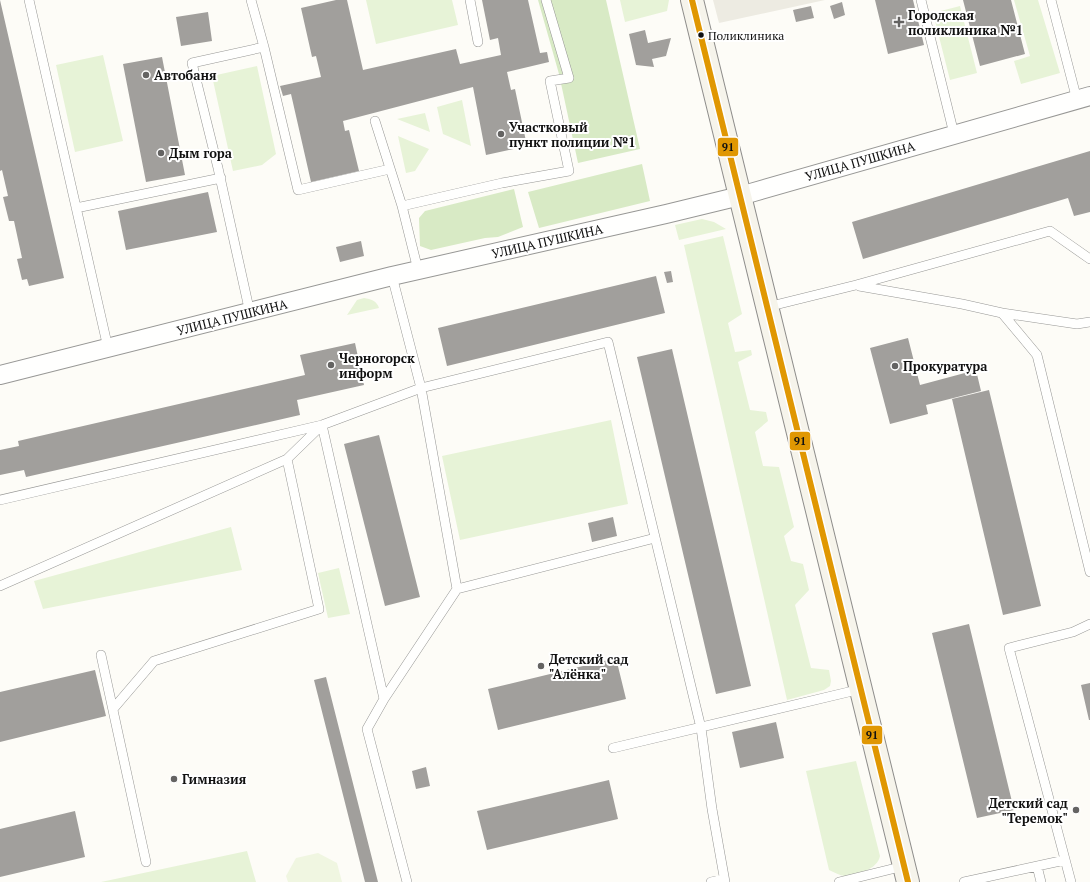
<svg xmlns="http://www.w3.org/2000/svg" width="1090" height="882" viewBox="0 0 1090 882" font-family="'PT Serif',serif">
<rect width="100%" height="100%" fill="#fdfcf7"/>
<path fill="#e7f3d7" d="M 366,0 L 452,0 L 458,25 L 376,44 Z
M 620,0 L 669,0 L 667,11 L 625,22 Z
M 1014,0 L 1038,0 L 1060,73 L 1021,84 L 1014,61 L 1030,56 Z
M 960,6 L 977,73 L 950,80 L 933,13 Z
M 103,55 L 123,141 L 75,152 L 56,65 Z
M 257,66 L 276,154 L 262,165 L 233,171 L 212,76 Z
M 462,100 L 471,146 L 443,134 L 437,107 Z
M 425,113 L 430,132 L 397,119 Z
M 398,136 L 429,149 L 415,171 L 406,173 Z
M 702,219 L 714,222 L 726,229 L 679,240 L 675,225 Z
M 723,236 L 742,314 L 728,323 L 735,352 L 751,350 L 752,355 L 738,362 L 750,410 L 766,412 L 768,421 L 755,432 L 763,466 L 779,467 L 794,527 L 784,536 L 791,561 L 803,564 L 809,590 L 795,605 L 811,668 L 829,670 L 831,681 L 830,686 L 824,690 L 787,700 L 684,245 Z
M 364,298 C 371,299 377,301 379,308 L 347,315 L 357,300 Z
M 611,420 L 628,504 L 460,540 L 442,456 Z
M 231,527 L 242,570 L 43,609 L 34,581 Z
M 339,568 L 350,614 L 328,618 L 318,573 Z
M 856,761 L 880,856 C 878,869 856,876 844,876 C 839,875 834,872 829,870 L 806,771 Z
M 247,851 L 256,882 L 101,882 Z"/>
<path fill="#d8eac5" d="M 538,0 L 606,0 L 640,149 L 578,163 L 559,74 Z
M 642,164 L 650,201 L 539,228 L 528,192 Z
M 514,189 L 523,227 L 498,237 L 485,238 L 431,250 L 420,246 L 419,218 L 425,211 Z"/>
<path fill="#f0f6e1" d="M 318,853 L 337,863 L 342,882 L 288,882 L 286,876 L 296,858 Z"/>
<path fill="#edebe2" d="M 713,0 L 825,0 L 719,23 Z"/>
<path fill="#a19f9c" d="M 0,0 L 64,278 L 29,286 L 27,279 L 22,280 L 17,259 L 22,258 L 14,221 L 9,221 L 3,197 L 8,196 L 2,170 L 0,171 Z
M 336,0 L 347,0 L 363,70 L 456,49 L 460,64 L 501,55 L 498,38 L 490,40 L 482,0 L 528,0 L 540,53 L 547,52 L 549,62 L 507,72 L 511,90 L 515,89 L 527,146 L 486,155 L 473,87 L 343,121 L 345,131 L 349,130 L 359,171 L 311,182 L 291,94 L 283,96 L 280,86 L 321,77 L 316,56 L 312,57 L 301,8 Z
M 875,0 L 913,0 L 924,45 L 888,54 Z
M 963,0 L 1011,0 L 1025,54 L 980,66 Z
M 842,2 L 845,15 L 834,19 L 830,6 Z
M 811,6 L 814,18 L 796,22 L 793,10 Z
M 208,12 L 212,41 L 181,46 L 176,17 Z
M 645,30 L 648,43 L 671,38 L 666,56 L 652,59 L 654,67 L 636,65 L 629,34 Z
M 162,57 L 185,175 L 146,182 L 123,64 Z
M 1090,151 L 1090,212 L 1074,216 L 1068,198 L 863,259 L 852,222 Z
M 208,192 L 217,232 L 126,250 L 118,211 Z
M 361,241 L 364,256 L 340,262 L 336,247 Z
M 671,271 L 673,282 L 667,283 L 664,272 Z
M 656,276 L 665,313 L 447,366 L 438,328 Z
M 908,338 L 920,385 L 976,370 L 981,391 L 926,405 L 928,414 L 890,424 L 870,348 Z
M 355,343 L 364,385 L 297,400 L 300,415 L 26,477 L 24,470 L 0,475 L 0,450 L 19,446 L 18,441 L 305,375 L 300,355 Z
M 672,349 L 751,686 L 716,694 L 637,357 Z
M 989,390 L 1041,606 L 1003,615 L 952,399 Z
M 379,435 L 420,597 L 385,606 L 344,444 Z
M 613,517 L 617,536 L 592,542 L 588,523 Z
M 969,624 L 1014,810 L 977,818 L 932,633 Z
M 616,658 L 626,699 L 498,730 L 488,689 Z
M 95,670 L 106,716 L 0,742 L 0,692 Z
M 326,677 L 378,882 L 365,882 L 314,680 Z
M 1090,683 L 1090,720 L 1089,720 L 1081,685 Z
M 776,722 L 784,758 L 740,768 L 732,732 Z
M 426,767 L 430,786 L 416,789 L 412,771 Z
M 609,780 L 618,819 L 487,850 L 477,811 Z
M 75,811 L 85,857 L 0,877 L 0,829 Z"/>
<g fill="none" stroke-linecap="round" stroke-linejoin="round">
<g stroke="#979795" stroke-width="10">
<path id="lane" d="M 29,0 L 108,348
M 470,0 L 478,42
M 921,0 L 954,134
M 1051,0 L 1077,100
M 264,47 L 298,190 L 390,169
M 375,121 L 402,206
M 76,208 L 221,178
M 418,270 L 402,206 L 502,183 L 569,171 L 550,81 L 569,78 L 546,0
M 392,276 L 421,388 L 608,342 L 701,728 L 712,809 L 725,882
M 859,286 L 962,304 L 1002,313 L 1077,324 L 1090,322
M 767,307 L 856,285 L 1050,231 L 1090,259
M 250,313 L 218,168 L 192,63 L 264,47 L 251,0
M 1002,313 L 1037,355 L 1090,572
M 322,425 L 384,699 L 367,729 L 407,882
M 0,500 L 322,425 L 421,388 L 457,589 L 384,699
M 0,586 L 287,459 L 321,426
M 457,589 L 655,538
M 101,655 L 146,862
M 113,709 L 154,661 L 319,609 L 287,459
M 613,748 L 861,689
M 1037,866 L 1041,882
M 711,882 L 724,879
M 839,882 L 904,866
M 964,882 L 1065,860
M 1071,882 L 1009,648 L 1073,632 L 1090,624"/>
</g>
<g stroke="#979795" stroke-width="20">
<path id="street" d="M 0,375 L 392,276 L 666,214 L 740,196 L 1090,96"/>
</g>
<g stroke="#8e8d8b" stroke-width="24">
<path id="secondary" d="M 692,0 L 908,882"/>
</g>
<use href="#lane" stroke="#fffffe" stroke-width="9"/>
<use href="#street" stroke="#fffffe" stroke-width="18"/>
<use href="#secondary" stroke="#f6f4eb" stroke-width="22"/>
<g stroke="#fff" stroke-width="9">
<path id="bus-1" d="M 692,0 L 908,882"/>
</g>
<use href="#bus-1" stroke="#e09702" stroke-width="6"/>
</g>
<g fill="#646362" stroke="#fff" stroke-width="1.5">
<path d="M897 16h4v4h4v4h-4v4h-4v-4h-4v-4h4z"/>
<circle cx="146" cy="75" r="4"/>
<circle cx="501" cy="134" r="4"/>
<circle cx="161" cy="153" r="4"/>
<circle cx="331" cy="365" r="4"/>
<circle cx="895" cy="366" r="4"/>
<circle cx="541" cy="666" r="4"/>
<circle cx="174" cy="779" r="4"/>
<circle cx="1076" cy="810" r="4"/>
</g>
<circle fill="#111" stroke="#fff" stroke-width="1.5" cx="701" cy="35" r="3.5"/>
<g text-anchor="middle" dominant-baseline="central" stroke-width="4" stroke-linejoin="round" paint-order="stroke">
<g font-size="12" fill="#111" stroke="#fff" text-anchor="start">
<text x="708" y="35">Поликлиника</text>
</g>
<g font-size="13" font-weight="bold" fill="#111" stroke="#fff" text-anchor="start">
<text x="908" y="15">Городская<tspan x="908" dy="15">поликлиника №1</tspan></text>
<text x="154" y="75">Автобаня</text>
<text x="509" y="127">Участковый<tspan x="509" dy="15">пункт полиции №1</tspan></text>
<text x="169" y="153">Дым гора</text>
<text x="339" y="358">Черногорск<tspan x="339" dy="15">информ</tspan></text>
<text x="903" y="366">Прокуратура</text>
<text x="549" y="659">Детский сад<tspan x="549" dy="15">"Алёнка"</tspan></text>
<text x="182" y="779">Гимназия</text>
<text x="1068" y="803" text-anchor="end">Детский сад<tspan x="1068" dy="15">"Теремок"</tspan></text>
</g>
<g font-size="13" fill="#111" stroke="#fff">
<text transform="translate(860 161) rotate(-16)">УЛИЦА ПУШКИНА</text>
<text transform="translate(547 241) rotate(-13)">УЛИЦА ПУШКИНА</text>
<text transform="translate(232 317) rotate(-14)">УЛИЦА ПУШКИНА</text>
</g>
</g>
<g stroke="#fff" stroke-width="1.5">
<rect x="717" y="137" width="22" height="20" rx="4" fill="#e09702"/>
<rect x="789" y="431" width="22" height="20" rx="4" fill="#e09702"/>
<rect x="861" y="725" width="22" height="20" rx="4" fill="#e09702"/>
</g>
<g font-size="11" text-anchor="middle" font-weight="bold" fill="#111">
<text x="728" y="151">91</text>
<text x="800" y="445">91</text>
<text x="872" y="739">91</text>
</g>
</svg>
